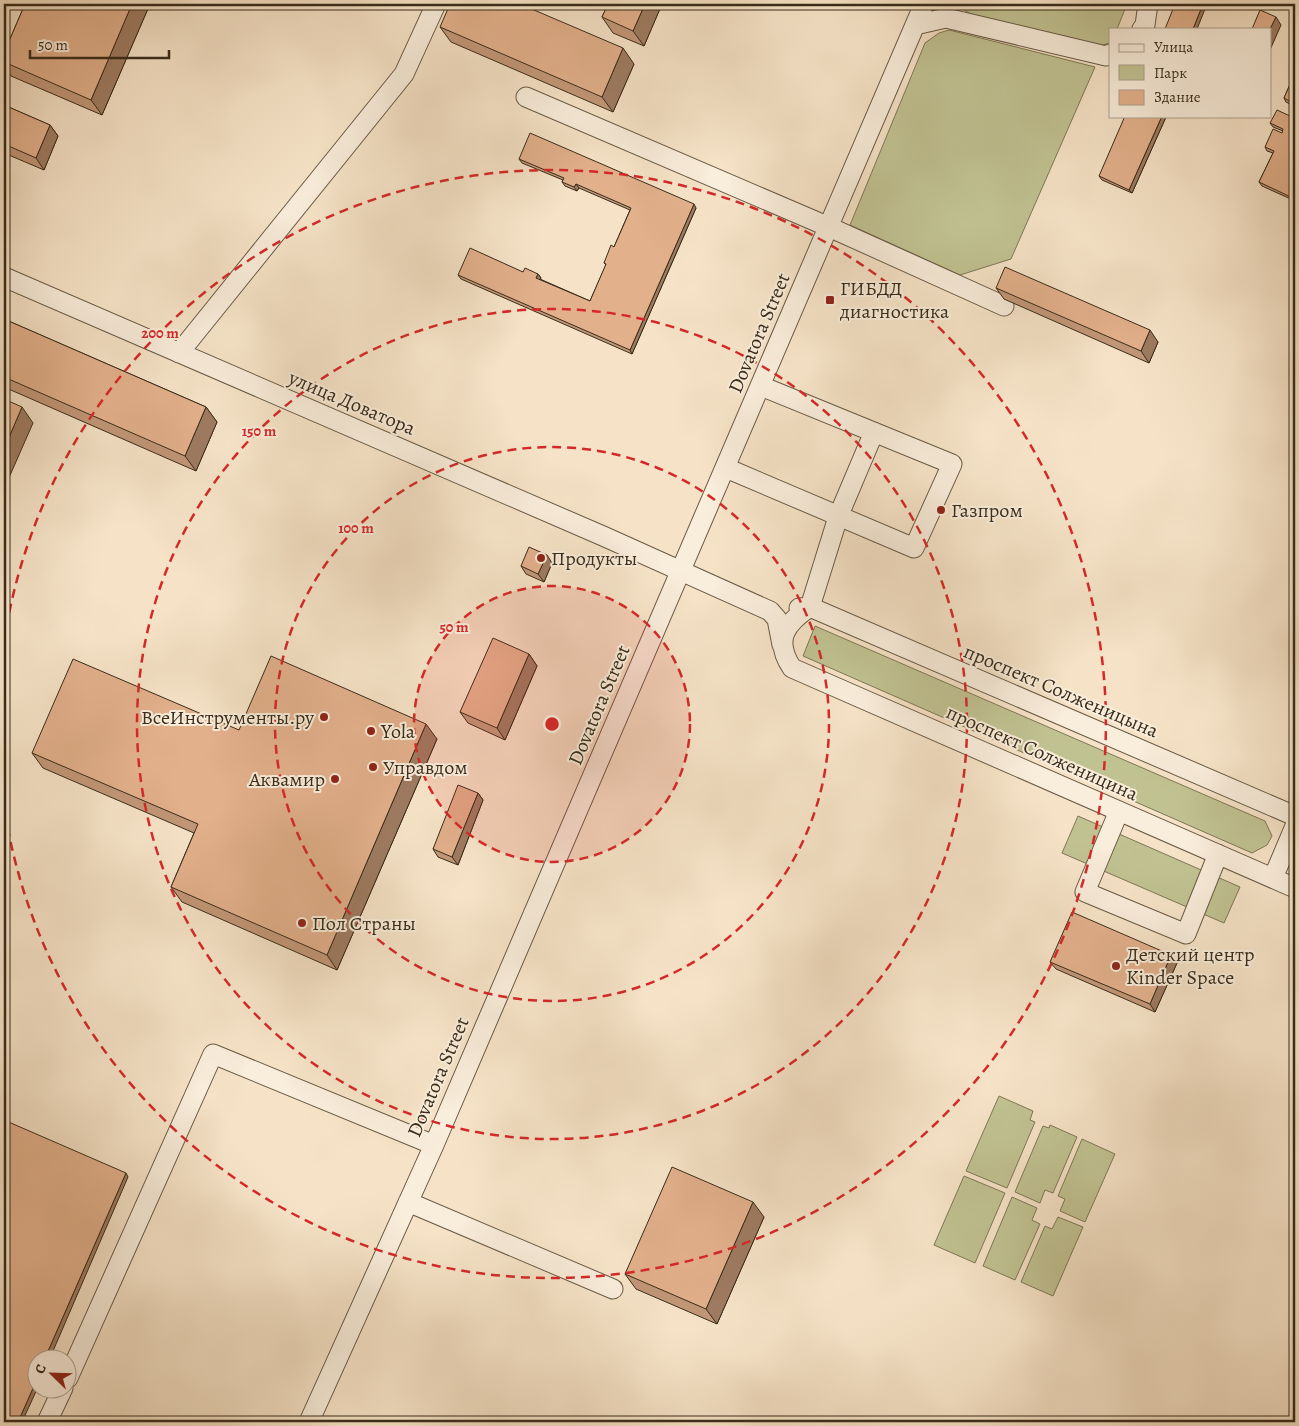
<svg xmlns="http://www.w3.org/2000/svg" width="1299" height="1426" viewBox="0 0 1299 1426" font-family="Alegreya,serif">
<rect width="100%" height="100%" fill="#f6e3c7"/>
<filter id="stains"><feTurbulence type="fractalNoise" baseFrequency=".004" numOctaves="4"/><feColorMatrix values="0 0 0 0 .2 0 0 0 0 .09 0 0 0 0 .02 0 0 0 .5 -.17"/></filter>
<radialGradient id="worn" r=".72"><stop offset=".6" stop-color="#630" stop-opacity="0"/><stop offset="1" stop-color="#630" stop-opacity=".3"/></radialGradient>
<path fill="#c1c292" stroke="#7d7756" d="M 954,4 L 1127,4 L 1117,29 L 1110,29 L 1110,43 L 1093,48 L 976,17 Z
M 949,30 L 1095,67 L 1011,259 L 960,275 L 850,225 L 925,43 L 939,33 Z
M 815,626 L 1265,821 L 1272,836 L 1267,845 L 1252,853 L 803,656 Z
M 1078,816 L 1240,887 L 1224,923 L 1062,853 Z
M 999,1096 L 1033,1111 L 1030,1120 L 1035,1122 L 1007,1188 L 966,1171 Z
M 1050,1125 L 1077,1137 L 1053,1193 L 1045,1190 L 1040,1203 L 1015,1192 L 1043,1126 L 1049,1128 Z
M 1082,1139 L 1115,1154 L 1085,1222 L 1060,1211 L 1065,1199 L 1058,1196 Z
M 964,1176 L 1005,1193 L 975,1263 L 934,1245 Z
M 1012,1197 L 1037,1208 L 1032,1220 L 1040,1224 L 1015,1280 L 983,1266 Z
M 1058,1217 L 1083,1227 L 1053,1296 L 1021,1282 L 1045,1226 L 1052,1229 Z"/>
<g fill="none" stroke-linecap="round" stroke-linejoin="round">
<g stroke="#685a45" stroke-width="21">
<path id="minor" d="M 915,25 L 946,18 L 1106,56 L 1110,54
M 1142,29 L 1145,25 L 1148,4
M 526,97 L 829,227 L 1004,306
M 4,277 L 603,536 L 770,611 L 777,619 L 782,645
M 179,353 L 404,74 L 436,4
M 726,468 L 914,548 L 952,464 L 761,386
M 810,607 C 784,624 774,641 792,668 L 1295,888
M 810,607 L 838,517 L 874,432
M 799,608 L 810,607 L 1295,816
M 1119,811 L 1085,892 L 1186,934 L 1218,854
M 1273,878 L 1295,826
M 408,1202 L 613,1289
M 68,1378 L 213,1054 L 434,1145
M 47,1422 L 63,1388
M 309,1422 L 434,1145 L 924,4"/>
</g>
<use href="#minor" stroke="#f9eddb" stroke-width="19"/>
</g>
<path fill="#c29778" stroke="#392c1a" d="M 25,4 L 150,4 L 102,115 L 11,76 L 4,65 L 4,53 Z
M 608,4 L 662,4 L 644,46 L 613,33 L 602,17 Z
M 440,27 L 634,64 L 613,112 L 451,42 Z
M 1295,73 L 1295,201 L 1262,186 L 1259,182 L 1273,153 L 1267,151 L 1265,147 L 1282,133 L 1283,131 L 1273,127 L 1270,123 L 1290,116 L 1294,106 L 1286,102 L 1284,98 Z
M 4,105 L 50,125 L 58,136 L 44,170 L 4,153 Z
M 1166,117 L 1132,193 L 1102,180 L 1099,176 Z
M 519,159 L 696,208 L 632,354 L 461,279 L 458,275 L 523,272 L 538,274 L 541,278 L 540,279 L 590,301 L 606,265 L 604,263 L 614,247 L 630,210 L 579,188 L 577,191 L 565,186 L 562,182 L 563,180 L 522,163 Z
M 996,288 L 1158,342 L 1149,363 L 1004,299 Z
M 4,319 L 206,407 L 217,422 L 196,471 L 4,387 Z
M 552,563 L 544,582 L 526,574 L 521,566 Z
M 529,654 L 537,666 L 505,740 L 468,723 L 460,712 Z
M 239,730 L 437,739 L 337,970 L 182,902 L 171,887 L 194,833 L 43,768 L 32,753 Z
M 478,793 L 483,800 L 458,865 L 438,857 L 433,849 Z
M 1171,955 L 1177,963 L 1155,1012 L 1056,969 L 1050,962 Z
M 764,1217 L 717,1324 L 636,1289 L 625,1274 Z"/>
<path fill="#9e7b61" stroke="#392c1a" d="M 132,4 L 150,4 L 102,115 L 91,100 Z
M 645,4 L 662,4 L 644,46 L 633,31 Z
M 1203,4 L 1207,4 L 1197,29 L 1193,29 Z
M 1276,17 L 1281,25 L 1270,50 L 1270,29 Z
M 623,48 L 634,64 L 613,112 L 602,97 Z
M 1162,116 L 1165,116 L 1166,117 L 1132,193 L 1129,190 Z
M 50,125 L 58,136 L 44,170 L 36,158 Z
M 576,184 L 579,188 L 577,191 L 574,187 Z
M 694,204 L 696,208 L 632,354 L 630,350 Z
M 538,274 L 541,278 L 539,282 L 536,278 Z
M 1150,330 L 1158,342 L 1149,363 L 1141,351 Z
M 22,407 L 33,423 L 4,489 L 4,449 Z
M 206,407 L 217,422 L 196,471 L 185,456 Z
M 547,555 L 552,563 L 544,582 L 538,574 Z
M 529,654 L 537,666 L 505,740 L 497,728 Z
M 426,724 L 437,739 L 337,970 L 327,955 Z
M 478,793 L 483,800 L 458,865 L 452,857 Z
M 1171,955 L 1177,963 L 1155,1012 L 1150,1004 Z
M 126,1173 L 128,1177 L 50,1358 L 45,1358 Z
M 753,1202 L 764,1217 L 717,1324 L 706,1309 Z
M 38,1377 L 38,1387 L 22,1422 L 18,1422 Z"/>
<path fill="#e2b08b" stroke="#392c1a" d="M 25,4 L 132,4 L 91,100 L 4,62 L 4,53 Z
M 450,4 L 520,4 L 623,48 L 602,97 L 440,27 Z
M 608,4 L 645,4 L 633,31 L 602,17 Z
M 1175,4 L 1203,4 L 1193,29 L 1165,29 Z
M 1260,10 L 1276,17 L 1270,29 L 1252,29 Z
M 1295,73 L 1295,104 L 1284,98 Z
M 1295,104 L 1295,199 L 1259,182 L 1274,151 L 1265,147 L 1273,129 L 1282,133 L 1283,129 L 1270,123 L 1277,110 L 1290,116 Z
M 4,105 L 50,125 L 36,158 L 4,144 Z
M 1125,116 L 1162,116 L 1129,190 L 1099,176 Z
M 530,133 L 694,204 L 630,350 L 458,275 L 470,248 L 523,272 L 525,268 L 538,274 L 536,278 L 590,301 L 606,264 L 604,263 L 611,245 L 614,247 L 631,208 L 576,184 L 574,187 L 562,182 L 564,178 L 519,159 Z
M 1005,267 L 1150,330 L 1141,351 L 996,288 Z
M 4,319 L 206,407 L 185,456 L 4,377 Z
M 4,399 L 22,407 L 4,449 Z
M 529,547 L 547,555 L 538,574 L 521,566 Z
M 493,638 L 529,654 L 497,728 L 460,712 Z
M 271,656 L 426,724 L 327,955 L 171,887 L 198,824 L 32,753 L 73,659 L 239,730 Z
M 458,785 L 478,793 L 452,857 L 433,849 Z
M 1072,912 L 1171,955 L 1150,1004 L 1050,962 Z
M 4,1120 L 126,1173 L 45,1358 L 38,1358 L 38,1377 L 18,1422 L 4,1422 Z
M 672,1167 L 753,1202 L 706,1309 L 625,1274 Z"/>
<circle cx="552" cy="724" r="138" fill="#d62828" fill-opacity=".12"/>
<g fill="none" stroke="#d62828" stroke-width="2.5" stroke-dasharray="9 6">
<circle cx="552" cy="724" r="138"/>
<circle cx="552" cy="724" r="277"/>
<circle cx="552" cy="724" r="415"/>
<path d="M4 642A554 554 0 1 1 4 806"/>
</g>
<g fill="#8f2418" stroke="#f9eddb" stroke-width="2">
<rect x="825" y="295" width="10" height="10" rx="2.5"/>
<circle cx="941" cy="510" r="5"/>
<circle cx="541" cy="558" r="5"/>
<circle cx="324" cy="717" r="5"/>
<circle cx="371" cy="731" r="5"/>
<circle cx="373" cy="767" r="5"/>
<circle cx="335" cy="779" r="5"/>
<circle cx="302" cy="923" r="5"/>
<circle cx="1116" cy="966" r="5"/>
</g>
<g text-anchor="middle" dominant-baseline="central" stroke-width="4" stroke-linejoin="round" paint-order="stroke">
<g font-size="20" fill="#392c1a" stroke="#f9eddb" text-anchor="start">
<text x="840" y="288">ГИБДД<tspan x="840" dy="23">диагностика</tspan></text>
<text x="951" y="510">Газпром</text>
<text x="551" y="558">Продукты</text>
<text x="314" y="717" text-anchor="end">ВсеИнструменты.ру</text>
<text x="381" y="731">Yola</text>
<text x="383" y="767">Управдом</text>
<text x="325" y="779" text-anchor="end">Аквамир</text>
<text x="312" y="923">Пол Страны</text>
<text x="1126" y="954">Детский центр<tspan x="1126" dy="23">Kinder Space</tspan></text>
</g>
<g font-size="20" fill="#392c1a" stroke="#f9eddb">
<text transform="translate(759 333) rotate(-67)">Dovatora Street</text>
<text transform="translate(352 403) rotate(23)">улица Доватора</text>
<text transform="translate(1061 691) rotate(23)">проспект Солженицына</text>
<text transform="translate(599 705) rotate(-67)">Dovatora Street</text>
<text transform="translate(1042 753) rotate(24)">проспект Солженицина</text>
<text transform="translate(438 1077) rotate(-67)">Dovatora Street</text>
</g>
</g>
<circle cx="552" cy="724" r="8" fill="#d62828" stroke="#f9eddb" stroke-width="2.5"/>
<g font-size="15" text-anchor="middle" font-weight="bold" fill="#d62828" stroke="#f9eddb" stroke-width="4" stroke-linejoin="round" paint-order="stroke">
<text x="160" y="338">200 m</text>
<text x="259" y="436">150 m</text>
<text x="356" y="533">100 m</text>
<text x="454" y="632">50 m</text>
</g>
<rect width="1299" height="1426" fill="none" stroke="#f6e3c7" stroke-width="20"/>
<rect x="5" y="5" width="1289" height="1416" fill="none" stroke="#392c1a" stroke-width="2.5"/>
<rect x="10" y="10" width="1279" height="1406" fill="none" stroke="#392c1a"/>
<rect x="1109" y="28" width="162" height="90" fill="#f9eddb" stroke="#aca08e"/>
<rect x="1119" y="44" width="25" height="8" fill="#f9eddb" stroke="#aca08e"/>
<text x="1154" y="52" font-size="15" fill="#392c1a">Улица</text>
<rect x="1119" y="65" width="25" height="15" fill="#c1c292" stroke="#aca08e"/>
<text x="1154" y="78" font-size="15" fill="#392c1a">Парк</text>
<rect x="1119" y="90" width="25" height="15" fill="#e2b08b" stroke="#aca08e"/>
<text x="1154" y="102" font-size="15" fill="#392c1a">Здание</text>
<g transform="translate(52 1374) rotate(293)"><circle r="24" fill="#f9eddb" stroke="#aca08e"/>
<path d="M0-4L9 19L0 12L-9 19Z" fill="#8f2418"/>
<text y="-8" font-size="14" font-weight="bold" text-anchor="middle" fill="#392c1a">С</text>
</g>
<path d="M30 50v8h139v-8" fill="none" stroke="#392c1a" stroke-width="2.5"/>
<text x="38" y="50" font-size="15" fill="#392c1a" stroke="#f9eddb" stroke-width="4" paint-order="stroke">50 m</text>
<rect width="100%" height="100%" filter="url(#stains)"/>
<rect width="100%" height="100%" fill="url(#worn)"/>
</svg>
